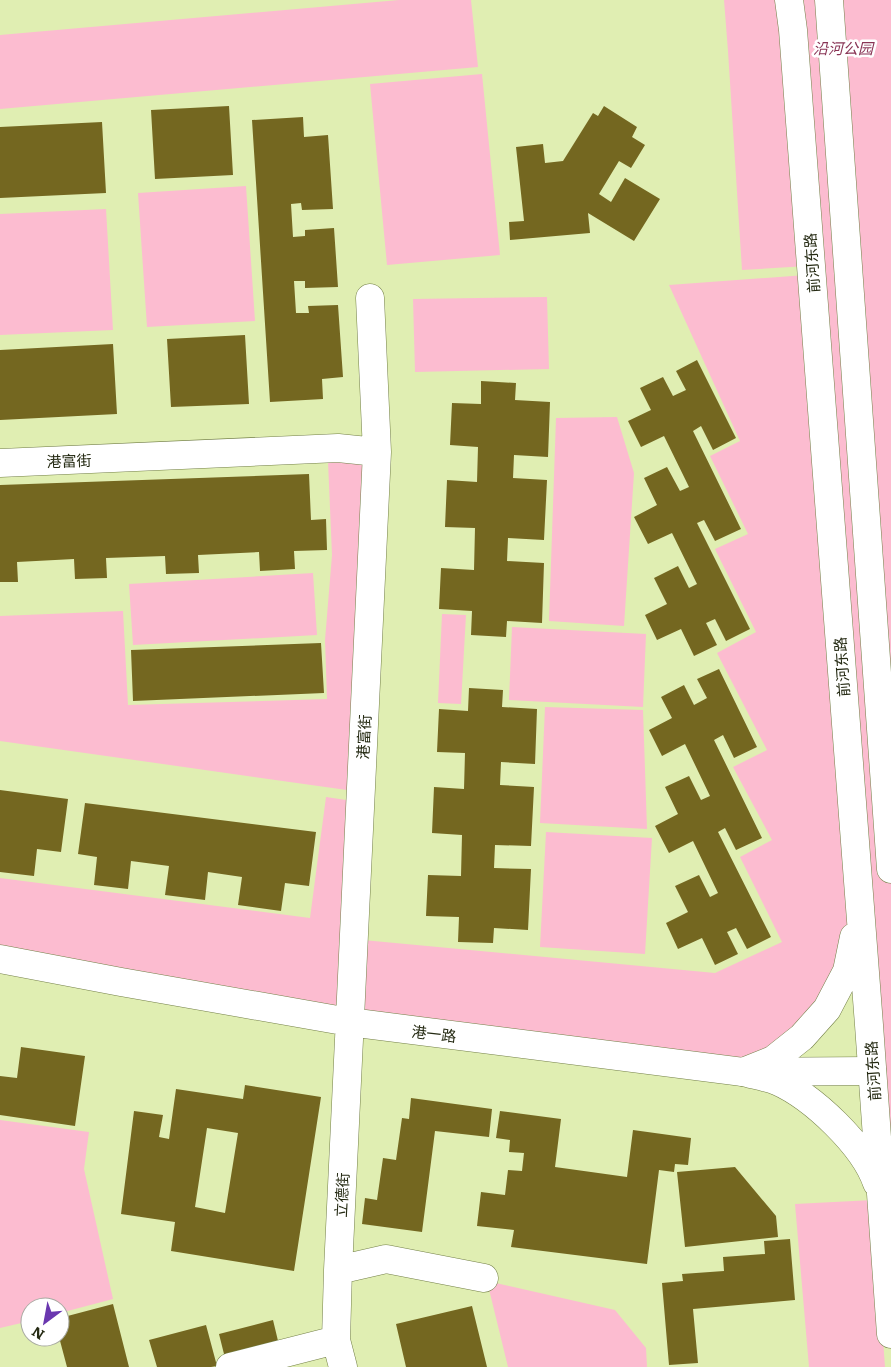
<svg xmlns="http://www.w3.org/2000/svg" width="891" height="1367" viewBox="0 0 891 1367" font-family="Literata,'Noto Sans SC',serif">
<rect width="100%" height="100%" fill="#e0eeb2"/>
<path fill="#fcbcd0" d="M 399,0 L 471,0 L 478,67 L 0,109 L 0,35 Z
M 724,0 L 786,0 L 807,266 L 742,270 L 728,51 Z
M 792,0 L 891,0 L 891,1294 Z
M 482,74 L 500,255 L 387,265 L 370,84 Z
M 246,186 L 255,321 L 147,327 L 138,193 Z
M 106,209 L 113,330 L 0,335 L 0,214 Z
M 806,275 L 850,929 L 822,1006 L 744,1065 L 358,1018 L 363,940 L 715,973 L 782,942 L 740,857 L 772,840 L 733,767 L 767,750 L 717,653 L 756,632 L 715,549 L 748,534 L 710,456 L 740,441 L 669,285 Z
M 547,297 L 549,369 L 415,372 L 413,299 Z
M 617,417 L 634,473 L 624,626 L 549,621 L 556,418 Z
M 328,461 L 370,461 L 354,791 L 0,741 L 0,616 L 123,611 L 128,705 L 327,699 L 325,640 L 332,555 Z
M 313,573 L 317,635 L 133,645 L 129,584 Z
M 442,614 L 466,615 L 461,704 L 438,703 Z
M 512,627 L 646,634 L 643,707 L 509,700 Z
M 545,707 L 643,710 L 647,829 L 540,823 Z
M 326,797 L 353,801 L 343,1015 L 0,953 L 0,878 L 310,918 Z
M 546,832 L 652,838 L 645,954 L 540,947 Z
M 0,1120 L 89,1132 L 84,1169 L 113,1299 L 60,1313 L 60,1307 L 30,1307 L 30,1321 L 0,1328 Z
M 873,1200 L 885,1367 L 809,1367 L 795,1204 Z
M 487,1281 L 615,1310 L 646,1348 L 647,1367 L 508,1367 Z"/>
<path fill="#746720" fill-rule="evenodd" d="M 229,106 L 233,175 L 155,179 L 151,110 Z
M 604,106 L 637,127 L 632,137 L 645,145 L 631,168 L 619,161 L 599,194 L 611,202 L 625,178 L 660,199 L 634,241 L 588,213 L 590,233 L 510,240 L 509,222 L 524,221 L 516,147 L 543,144 L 545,163 L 563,161 L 593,113 L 598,116 Z
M 303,117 L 304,137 L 328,135 L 333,209 L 302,210 L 301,203 L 291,204 L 293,237 L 305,236 L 305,230 L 334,228 L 338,287 L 305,288 L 305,281 L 294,281 L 296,313 L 309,313 L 308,306 L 338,305 L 343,377 L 322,379 L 323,399 L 270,402 L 252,120 Z
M 102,122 L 106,193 L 0,198 L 0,127 Z
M 245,335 L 249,404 L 171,407 L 167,339 Z
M 113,344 L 117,414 L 0,420 L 0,350 Z
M 697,360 L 736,438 L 713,450 L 701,426 L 693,431 L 741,529 L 715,541 L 704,520 L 697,523 L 750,629 L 726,641 L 715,619 L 706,623 L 717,645 L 694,656 L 681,629 L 657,640 L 645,615 L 667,604 L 654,578 L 678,566 L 689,588 L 697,584 L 672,533 L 648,544 L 634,517 L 657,505 L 644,478 L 667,467 L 680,491 L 689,487 L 664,436 L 641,447 L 628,421 L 651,410 L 640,388 L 663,377 L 673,396 L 686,390 L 676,371 Z
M 481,381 L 516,383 L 515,400 L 550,402 L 548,457 L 514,455 L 513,478 L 547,480 L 544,540 L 508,538 L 507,561 L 544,563 L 542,623 L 507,621 L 506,637 L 471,635 L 472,611 L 439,609 L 441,568 L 474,570 L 475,528 L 445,527 L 447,480 L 477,482 L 478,447 L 450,445 L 452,403 L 481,404 Z
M 309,474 L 311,520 L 326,519 L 327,550 L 294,551 L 295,569 L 260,571 L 259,552 L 198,555 L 199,573 L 166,574 L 165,556 L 106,558 L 107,578 L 75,579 L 74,559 L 17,562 L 18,582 L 0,582 L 0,485 Z
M 321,643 L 324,693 L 133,701 L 131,650 Z
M 719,669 L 757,747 L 734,758 L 723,735 L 714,740 L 762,838 L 736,850 L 725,828 L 718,832 L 771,937 L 747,949 L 736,928 L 727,932 L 738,954 L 715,965 L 702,938 L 678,949 L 666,923 L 688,912 L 675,886 L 699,875 L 710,897 L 718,893 L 693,841 L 669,853 L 655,826 L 678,814 L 665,787 L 689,776 L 701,800 L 710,796 L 685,744 L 662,756 L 649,730 L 672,718 L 661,697 L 684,685 L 694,705 L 707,698 L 697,679 Z
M 469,688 L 503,690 L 502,707 L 537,709 L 535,764 L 501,762 L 500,785 L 534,787 L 531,846 L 495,845 L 494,868 L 531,869 L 528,930 L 494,928 L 493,943 L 458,942 L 459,917 L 426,916 L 428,875 L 461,876 L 462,835 L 432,833 L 434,787 L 464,789 L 465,753 L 437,752 L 439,709 L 468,711 Z
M 0,790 L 68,799 L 61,852 L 37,849 L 34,876 L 0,872 Z
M 85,803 L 316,832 L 309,886 L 285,883 L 281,911 L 238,905 L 242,877 L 208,872 L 205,900 L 165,895 L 169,866 L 131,861 L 128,889 L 94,885 L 97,857 L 78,854 Z
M 21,1047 L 85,1056 L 75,1126 L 0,1115 L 0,1076 L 17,1078 Z
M 245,1085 L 321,1097 L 294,1271 L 171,1251 L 175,1222 L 121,1214 L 134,1111 L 163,1115 L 159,1137 L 169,1139 L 176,1089 L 243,1099 ZM 207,1128 L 238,1133 L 225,1213 L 195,1207 Z
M 411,1098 L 492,1109 L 489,1137 L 435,1131 L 422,1232 L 362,1224 L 365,1198 L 377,1200 L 383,1158 L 396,1160 L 402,1118 L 409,1119 Z
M 500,1111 L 561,1119 L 555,1167 L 627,1177 L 633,1130 L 691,1138 L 688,1165 L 675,1164 L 674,1172 L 659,1170 L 647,1264 L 511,1247 L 514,1230 L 477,1226 L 481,1192 L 505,1195 L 508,1170 L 522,1171 L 524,1153 L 509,1152 L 510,1140 L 496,1138 Z
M 735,1167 L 776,1216 L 778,1237 L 685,1247 L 677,1172 Z
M 790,1239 L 795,1300 L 693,1309 L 698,1363 L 669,1365 L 662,1283 L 683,1281 L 682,1274 L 724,1271 L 723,1257 L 765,1254 L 764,1241 Z
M 113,1304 L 129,1367 L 67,1367 L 59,1337 L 60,1318 Z
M 472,1306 L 487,1367 L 406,1367 L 396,1324 Z
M 273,1320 L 279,1345 L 225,1358 L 219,1334 Z
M 206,1325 L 217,1366 L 211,1367 L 157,1367 L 149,1340 Z"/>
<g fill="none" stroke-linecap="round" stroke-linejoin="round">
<g stroke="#748048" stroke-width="29">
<path id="minor" d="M 370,298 L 377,452
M 0,463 L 338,448 L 377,452 L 338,1270 L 336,1340 L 343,1367
M 0,959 L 121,982 L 349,1022 L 743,1072 L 872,1071
M 338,1270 L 386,1259 L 484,1278
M 230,1367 L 336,1340"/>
</g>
<g stroke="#748048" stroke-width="29">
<path id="major" d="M 789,0 L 793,30 L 869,1025 L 891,1334
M 829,0 L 891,869
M 743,1072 L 773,1060 L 802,1037 L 827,1009 L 847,971 L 854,937
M 743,1072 C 754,1075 766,1077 777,1081 C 813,1097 864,1145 877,1183"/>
</g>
<use href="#minor" stroke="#fff" stroke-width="28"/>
<use href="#major" stroke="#fff" stroke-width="28"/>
</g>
<g text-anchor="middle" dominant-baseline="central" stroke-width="5" stroke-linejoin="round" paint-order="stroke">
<g font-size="15" font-style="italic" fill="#893455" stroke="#fff">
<text x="843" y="47">沿河公园</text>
</g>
<g font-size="15" fill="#252a13" stroke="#fff">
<text transform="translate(811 263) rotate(-94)">前河东路</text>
<text transform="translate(69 460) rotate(-2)">港富街</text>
<text transform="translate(841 667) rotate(-94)">前河东路</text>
<text transform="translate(363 737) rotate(-87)">港富街</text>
<text transform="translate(434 1033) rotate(7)">港一路</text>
<text transform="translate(872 1071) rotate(-94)">前河东路</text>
<text transform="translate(341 1195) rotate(-87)">立德街</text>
</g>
</g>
<g transform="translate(45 1322) rotate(212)"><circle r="24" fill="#ffffff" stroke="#a8aaa1"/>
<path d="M0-4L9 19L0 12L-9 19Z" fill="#6a37af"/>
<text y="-8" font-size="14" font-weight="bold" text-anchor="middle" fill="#252a13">N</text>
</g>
</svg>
